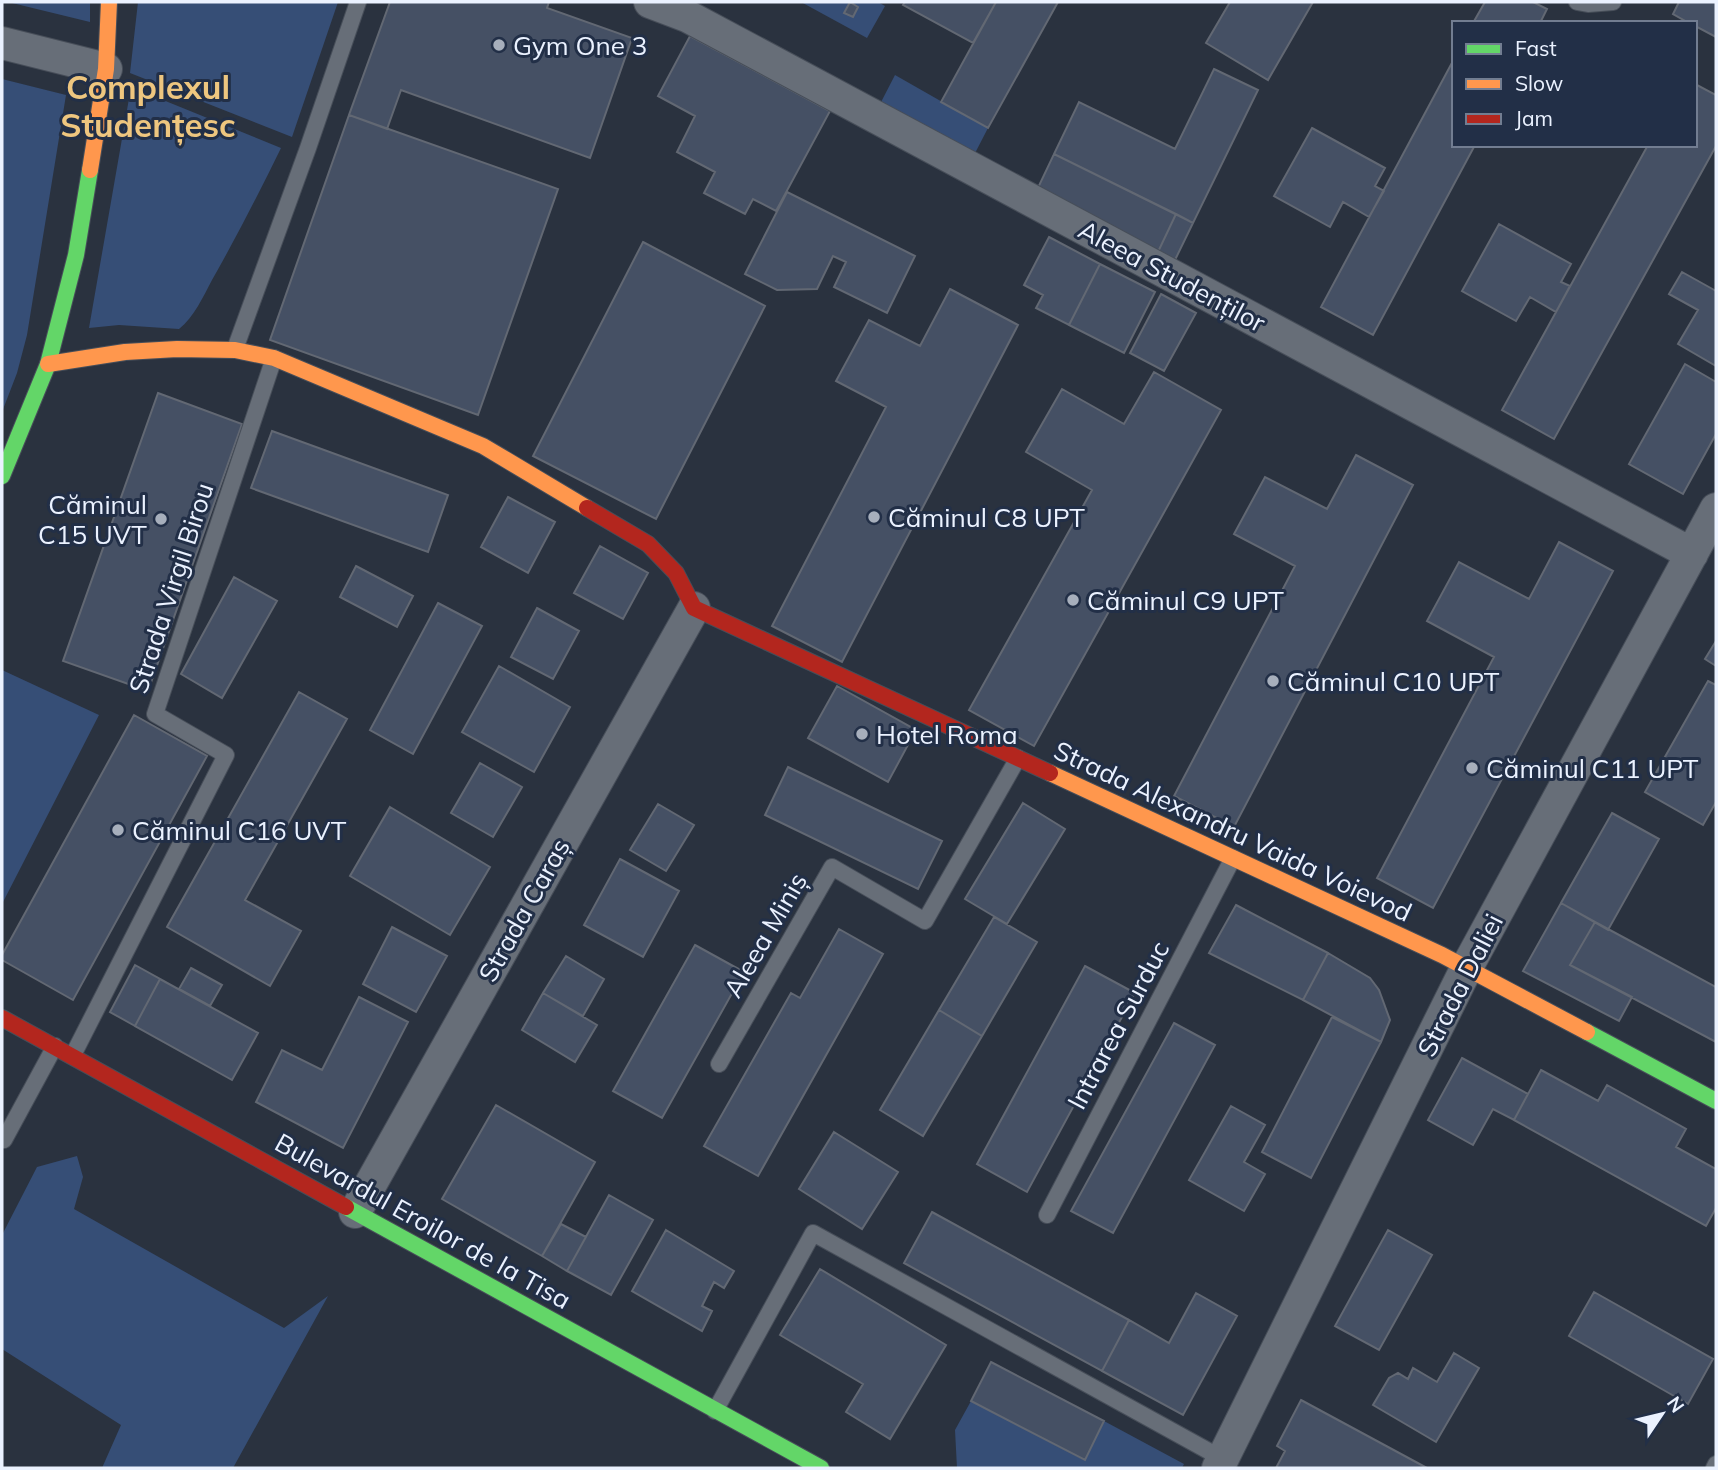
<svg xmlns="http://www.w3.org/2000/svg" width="1718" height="1470" viewBox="0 0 1718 1470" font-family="Mulish,sans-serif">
<rect width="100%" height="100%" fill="#2a323f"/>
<path fill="#364e76" d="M 8,2 L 90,2 L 90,22 Z
M 138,2 L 338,2 L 292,137 L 130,73 Z
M 801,2 L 878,2 L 885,6 L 867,38 Z
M 895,75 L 988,128 L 972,159 L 879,106 Z
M 2,79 L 66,95 L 27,335 L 17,373 L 2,412 Z
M 131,87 L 281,148 C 259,193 237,236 212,280 C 203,297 194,317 179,329 L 119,325 L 89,328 Z
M 2,670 L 99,715 L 2,904 Z
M 77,1156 L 83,1177 L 74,1209 L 284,1328 L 328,1296 L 233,1468 L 102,1468 L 121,1425 L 2,1349 L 2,1235 L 37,1167 Z
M 971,1401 L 1084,1460 L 1104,1421 L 1184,1464 L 1182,1468 L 957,1468 L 955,1430 Z"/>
<path fill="#455064" stroke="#626873" stroke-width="2" d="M 390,2 L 549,2 L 547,8 L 632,38 L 590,158 L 401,90 L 387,129 L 349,115 Z
M 850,2 L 858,7 L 853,17 L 844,13 Z
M 905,2 L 996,2 L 973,43 L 903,5 Z
M 996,2 L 1058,2 L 988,128 L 941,102 Z
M 1230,2 L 1313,2 L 1268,80 L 1206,43 Z
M 1485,2 L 1533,2 L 1547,9 L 1540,23 L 1473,23 Z
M 1679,2 L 1716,2 L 1716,37 L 1695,26 L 1695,23 L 1689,23 L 1673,14 Z
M 690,36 L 830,111 L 776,211 L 753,199 L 745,214 L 704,193 L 715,172 L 677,152 L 695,116 L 658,96 Z
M 1454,59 L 1454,145 L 1475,145 L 1373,335 L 1321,307 Z
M 1214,69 L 1258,90 L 1193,223 L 1054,154 L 1079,102 L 1175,149 Z
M 1695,84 L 1716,95 L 1716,146 L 1554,439 L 1502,410 L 1648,145 L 1695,145 Z
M 349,115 L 558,189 L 478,415 L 270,340 Z
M 1312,128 L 1385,168 L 1375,186 L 1384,191 L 1369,217 L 1343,202 L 1330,227 L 1274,196 Z
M 1054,154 L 1176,214 L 1157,254 L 1035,194 Z
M 787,192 L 915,256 L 887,313 L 834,287 L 846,262 L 833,256 L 817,289 L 777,290 L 745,274 Z
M 1176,214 L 1193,223 L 1174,262 L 1157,254 Z
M 1499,224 L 1571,264 L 1561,282 L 1570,286 L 1556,312 L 1530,297 L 1516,321 L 1462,291 Z
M 1049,237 L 1100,264 L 1069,325 L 1036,308 L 1043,295 L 1024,285 Z
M 643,242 L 765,306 L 656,519 L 533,456 Z
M 1100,264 L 1155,292 L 1124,353 L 1069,325 Z
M 1682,272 L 1716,291 L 1716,366 L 1678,344 L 1698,310 L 1669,294 Z
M 950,289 L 1018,325 L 842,662 L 772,626 L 886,407 L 836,381 L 869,320 L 920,346 Z
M 1161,294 L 1196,313 L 1164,371 L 1130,353 Z
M 1685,364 L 1716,382 L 1716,434 L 1683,494 L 1629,464 Z
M 1154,372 L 1221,410 L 1034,746 L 969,710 L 1092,490 L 1026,452 L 1062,389 L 1124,424 Z
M 158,393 L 242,424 L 148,691 L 63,661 Z
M 272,431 L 448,495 L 428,552 L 251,488 Z
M 1356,455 L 1413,485 L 1234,827 L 1174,796 L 1295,566 L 1234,534 L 1265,477 L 1327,509 Z
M 508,497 L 555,522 L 528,573 L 481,547 Z
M 1559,542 L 1613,571 L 1433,908 L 1377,878 L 1494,657 L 1427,621 L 1459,562 L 1529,599 Z
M 600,546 L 648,573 L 623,619 L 574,593 Z
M 356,566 L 413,596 L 397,627 L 340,597 Z
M 234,577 L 277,601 L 222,698 L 181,674 Z
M 438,603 L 482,626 L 413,754 L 370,730 Z
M 537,608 L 579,631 L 553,679 L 511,657 Z
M 1716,641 L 1716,666 L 1705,659 Z
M 499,666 L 570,707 L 534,772 L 462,732 Z
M 1708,681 L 1716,685 L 1716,802 L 1703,825 L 1645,792 Z
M 837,686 L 916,730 L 888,782 L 808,738 Z
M 299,692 L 347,719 L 245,900 L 301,931 L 270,986 L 167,927 Z
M 134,715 L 207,756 L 73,1000 L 2,960 L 2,955 Z
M 480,763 L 522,787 L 493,837 L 451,813 Z
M 788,767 L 942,841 L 918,889 L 765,815 Z
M 1023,803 L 1065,829 L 1007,924 L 965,899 Z
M 658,804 L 694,825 L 666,871 L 630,850 Z
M 390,807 L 490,867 L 450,935 L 350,876 Z
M 1612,813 L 1659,839 L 1608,930 L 1561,903 Z
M 620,859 L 679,891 L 643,957 L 584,925 Z
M 1561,903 L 1595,922 L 1570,965 L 1632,997 L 1619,1021 L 1523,971 Z
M 1236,905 L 1328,953 L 1303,1000 L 1209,953 Z
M 994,917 L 1037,942 L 982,1036 L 939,1010 Z
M 1595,922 L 1716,987 L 1716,1042 L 1570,965 Z
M 392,927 L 447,956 L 416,1012 L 363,984 Z
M 839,929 L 883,954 L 758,1176 L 704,1146 L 791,993 L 800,998 Z
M 695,945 L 744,972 L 662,1118 L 613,1091 Z
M 1328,953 L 1370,978 L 1379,990 L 1390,1020 L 1381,1042 L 1303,1000 Z
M 566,956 L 604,979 L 583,1016 L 543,993 Z
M 135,965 L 160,979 L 135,1026 L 110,1012 Z
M 1085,966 L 1135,993 L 1027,1192 L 977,1164 Z
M 191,968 L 222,985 L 210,1006 L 179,989 Z
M 160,979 L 258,1033 L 232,1080 L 135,1026 Z
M 543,993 L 597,1025 L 575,1062 L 522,1030 Z
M 359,997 L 408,1022 L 343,1148 L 256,1102 L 282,1050 L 322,1070 Z
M 939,1010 L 982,1036 L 923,1136 L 880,1110 Z
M 1332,1017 L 1381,1042 L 1311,1178 L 1262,1152 Z
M 1174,1023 L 1215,1045 L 1113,1233 L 1071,1211 Z
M 1462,1058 L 1528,1094 L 1514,1120 L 1493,1109 L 1473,1145 L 1428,1120 Z
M 1541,1070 L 1598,1101 L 1607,1085 L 1686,1129 L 1676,1147 L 1716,1169 L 1716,1208 L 1706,1226 L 1514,1120 Z
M 496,1105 L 595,1162 L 542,1256 L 442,1199 Z
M 1231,1106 L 1265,1125 L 1244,1162 L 1265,1174 L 1244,1211 L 1189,1180 Z
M 834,1132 L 898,1172 L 862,1229 L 799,1189 Z
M 609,1195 L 653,1220 L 611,1295 L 567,1271 Z
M 932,1212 L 1129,1320 L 1102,1371 L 904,1263 Z
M 561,1224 L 586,1237 L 567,1271 L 542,1256 Z
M 666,1230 L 734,1271 L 724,1288 L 714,1282 L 702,1306 L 712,1311 L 702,1331 L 632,1291 Z
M 1388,1230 L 1432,1255 L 1379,1350 L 1335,1326 Z
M 820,1269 L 946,1345 L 890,1439 L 846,1412 L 863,1384 L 780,1335 Z
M 1594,1292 L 1713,1359 L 1688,1404 L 1569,1336 Z
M 1196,1293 L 1237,1316 L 1183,1415 L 1102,1371 L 1129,1320 L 1169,1343 Z
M 1454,1353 L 1479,1368 L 1436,1442 L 1373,1405 L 1389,1378 L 1398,1373 L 1408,1379 L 1413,1368 L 1437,1382 Z
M 991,1362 L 1104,1421 L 1085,1460 L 971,1401 Z
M 1301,1400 L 1427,1468 L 1276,1468 L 1285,1451 L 1277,1446 Z"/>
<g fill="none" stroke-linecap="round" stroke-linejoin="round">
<g stroke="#474e59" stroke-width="18">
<path id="lane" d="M 1577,2 L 1588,4 L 1613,2
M 235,349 L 308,148 L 358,2
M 73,1055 L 226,755 L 155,714 L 274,358
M 719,1064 L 832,867 L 925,921 L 1018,758
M 2,1139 L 4,1140 L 55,1046
M 1047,1215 L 1233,858
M 715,1411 L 813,1233 L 1223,1459
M 1714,1468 L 1716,1464"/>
</g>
<g stroke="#474e59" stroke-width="34">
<path id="street" d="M 650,2 L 687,16 L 1692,554
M 2,43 L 106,69
M 355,1212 L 694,608
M 1218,1468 L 1467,967 L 1716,509"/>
</g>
<g stroke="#474e59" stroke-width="18">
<path id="fast" d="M 2,476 L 48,364 L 76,255 L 90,170
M 1587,1032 L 1716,1101
M 346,1207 L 821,1468"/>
</g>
<g stroke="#474e59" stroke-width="18">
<path id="slow" d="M 90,170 L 106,69 L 109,2
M 48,364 L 125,352 L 177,349 L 235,350 L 274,358 L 483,446 L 587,508
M 1050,773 L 1442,955 L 1587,1032"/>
</g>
<g stroke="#474e59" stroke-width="18">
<path id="jam" d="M 587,508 L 648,544 L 676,573 L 694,608 L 1050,773
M 2,1018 L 346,1207"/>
</g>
<use href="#lane" stroke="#676e78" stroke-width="16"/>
<use href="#street" stroke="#676e78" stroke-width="32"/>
<use href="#fast" stroke="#63d668" stroke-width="16"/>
<use href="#slow" stroke="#ff974d" stroke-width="16"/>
<use href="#jam" stroke="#b3261e" stroke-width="16"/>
</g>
<g fill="#a7afbc" stroke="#222f47" stroke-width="2.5">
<circle cx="499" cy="45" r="7"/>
<circle cx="874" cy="517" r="7"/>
<circle cx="161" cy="519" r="7"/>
<circle cx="1073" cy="600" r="7"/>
<circle cx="1273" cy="681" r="7"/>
<circle cx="862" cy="734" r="7"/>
<circle cx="1472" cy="768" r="7"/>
<circle cx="118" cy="830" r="7"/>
</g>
<g text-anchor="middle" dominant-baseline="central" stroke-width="6" stroke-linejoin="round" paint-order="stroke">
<g font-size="26" fill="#ebf2ff" stroke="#222f47" text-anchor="start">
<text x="513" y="45">Gym One 3</text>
<text x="147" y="504" text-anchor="end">Căminul<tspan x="147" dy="30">C15 UVT</tspan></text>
<text x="888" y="517">Căminul C8 UPT</text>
<text x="1087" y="600">Căminul C9 UPT</text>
<text x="1287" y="681">Căminul C10 UPT</text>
<text x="876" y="734">Hotel Roma</text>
<text x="1486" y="768">Căminul C11 UPT</text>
<text x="132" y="830">Căminul C16 UVT</text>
</g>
<g font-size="26" fill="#ebf2ff" stroke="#222f47">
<text transform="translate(1172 276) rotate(28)">Aleea Studenților</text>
<text transform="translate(171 588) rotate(-72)">Strada Virgil Birou</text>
<text transform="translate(1233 831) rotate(25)">Strada Alexandru Vaida Voievod</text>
<text transform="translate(524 910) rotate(-61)">Strada Caraș</text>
<text transform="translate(765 935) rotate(-60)">Aleea Miniș</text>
<text transform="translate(1460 985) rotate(-63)">Strada Daliei</text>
<text transform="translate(1118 1025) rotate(-62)">Intrarea Surduc</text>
<text transform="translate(423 1221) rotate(29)">Bulevardul Eroilor de la Tisa</text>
</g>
<g font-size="33" font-weight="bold" fill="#eec67f" stroke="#222f47">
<text x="148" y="86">Complexul<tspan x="148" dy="38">Studențesc</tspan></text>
</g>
</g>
<rect width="1718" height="1470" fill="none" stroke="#ebf2ff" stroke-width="7"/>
<rect x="1452" y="21" width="245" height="126" fill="#222f47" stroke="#727d91" stroke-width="2"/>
<rect x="1466" y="44" width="35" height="10" fill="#63d668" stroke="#727d91" stroke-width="2"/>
<text x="1515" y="56" font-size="21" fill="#ebf2ff">Fast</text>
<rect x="1466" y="79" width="35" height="10" fill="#ff974d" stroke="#727d91" stroke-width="2"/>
<text x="1515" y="91" font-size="21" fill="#ebf2ff">Slow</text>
<rect x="1466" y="114" width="35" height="10" fill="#b3261e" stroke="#727d91" stroke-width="2"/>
<text x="1515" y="126" font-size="21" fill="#ebf2ff">Jam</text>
<g transform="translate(1662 1414) rotate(55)" stroke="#222f47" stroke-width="5" paint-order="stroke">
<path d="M0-5L12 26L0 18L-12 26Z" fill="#ebf2ff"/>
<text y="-10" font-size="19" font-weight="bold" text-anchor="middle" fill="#ebf2ff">N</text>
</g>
</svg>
